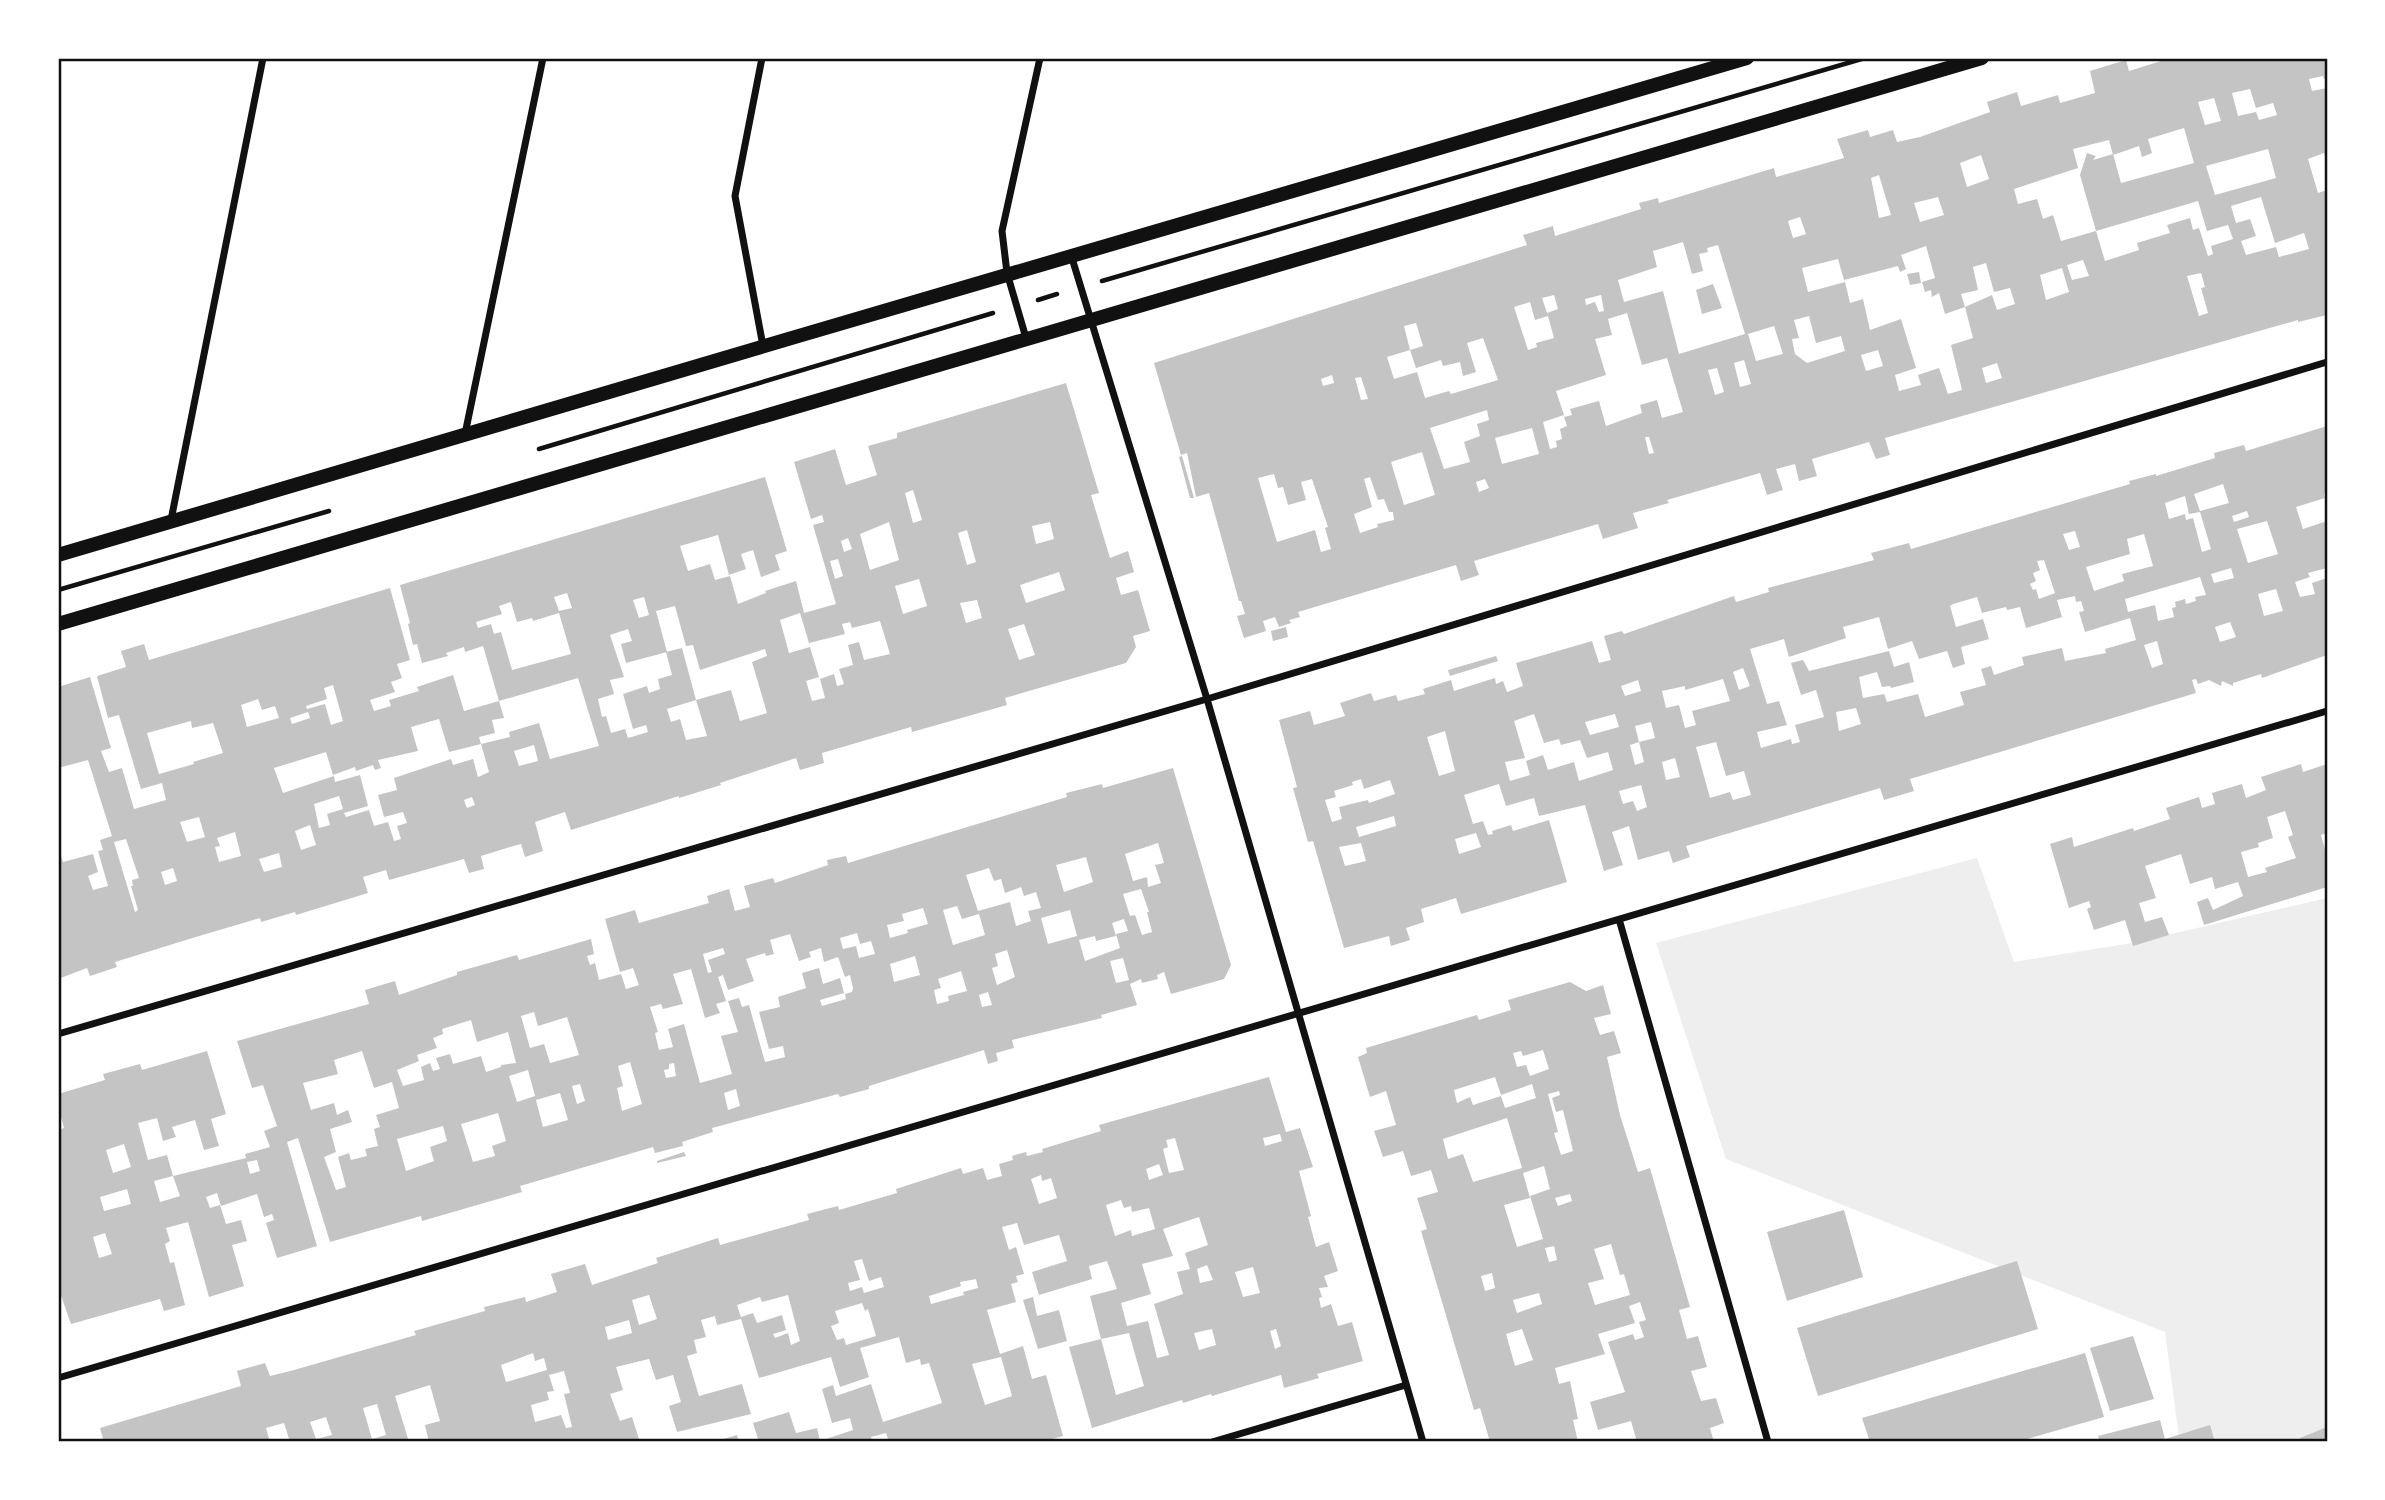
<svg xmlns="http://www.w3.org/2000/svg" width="2385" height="1500" viewBox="0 0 2385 1500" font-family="'DM Sans',sans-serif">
<rect width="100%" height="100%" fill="#fff"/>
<path fill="#eee" d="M 1977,858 L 2014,962 L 2132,943 L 2327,898 L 2327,1442 L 2204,1442 L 2179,1437 L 2165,1332 L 1726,1159 L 1656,943 Z"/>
<path fill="#c4c4c4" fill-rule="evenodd" d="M 2171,58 L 2327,58 L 2327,78 L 2324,79 L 2323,76 L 2309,79 L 2312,91 L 2327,88 L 2327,163 L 2324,153 L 2308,159 L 2318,193 L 2327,190 L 2327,315 L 2298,322 L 2298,320 L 1885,438 L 1890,455 L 1876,459 L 1869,442 L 1812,459 L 1817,476 L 1799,481 L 1795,464 L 1776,469 L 1783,490 L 1767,495 L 1760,473 L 1667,500 L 1669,503 L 1633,513 L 1638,528 L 1603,539 L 1598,524 L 1474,561 L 1479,575 L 1461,581 L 1456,565 L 1298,612 L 1300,617 L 1289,620 L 1291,623 L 1279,627 L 1275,617 L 1263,621 L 1266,631 L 1244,638 L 1237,616 L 1245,614 L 1241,601 L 1239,601 L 1209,493 L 1196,497 L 1187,453 L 1181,455 L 1154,363 L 1527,245 L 1523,235 L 1553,226 L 1555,236 L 1641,209 L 1639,203 L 1658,198 L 1659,203 L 1774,168 L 1776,177 L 1844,158 L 1837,139 L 1868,130 L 1870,137 L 1893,130 L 1897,142 L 1920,137 L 1990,112 L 1987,102 L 2017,92 L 2021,106 L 2058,95 L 2060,103 L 2095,93 L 2090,71 L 2126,60 L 2129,71 ZM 2250,89 L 2256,108 L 2273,103 L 2277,115 L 2259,120 L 2256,112 L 2238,116 L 2232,93 ZM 2214,98 L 2221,121 L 2205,125 L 2198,102 ZM 2184,128 L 2194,163 L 2121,183 L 2113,154 L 2093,160 L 2096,156 L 2087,153 L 2080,175 L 2096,231 L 2198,201 L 2207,231 L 2228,225 L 2233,239 L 2211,246 L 2213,254 L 2208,256 L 2199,228 L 2193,230 L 2190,218 L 2167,225 L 2170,233 L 2137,243 L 2139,250 L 2105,261 L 2096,231 L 2061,241 L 2053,215 L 2043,219 L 2037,199 L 2018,204 L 2014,189 L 2078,168 L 2073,149 L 2109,140 L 2113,155 L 2139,146 L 2142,157 L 2152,153 L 2148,139 ZM 2268,149 L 2276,178 L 2215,195 L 2206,166 ZM 1981,155 L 1989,179 L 1967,187 L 1960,163 ZM 1879,175 L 1891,215 L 1879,218 L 1871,178 ZM 1938,197 L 1944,215 L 1920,222 L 1914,203 ZM 2261,197 L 2275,243 L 2304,233 L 2309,249 L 2279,257 L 2276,247 L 2246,255 L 2241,241 L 2256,236 L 2250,219 L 2236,223 L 2231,206 ZM 1800,217 L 1806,234 L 1793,238 L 1788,221 ZM 1683,242 L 1692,274 L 1703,271 L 1699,254 L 1708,252 L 1707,248 L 1718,245 L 1745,334 L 1679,354 L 1663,291 L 1624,302 L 1618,280 L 1657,267 L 1653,251 ZM 1926,246 L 1935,278 L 1922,282 L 1925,292 L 1931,290 L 1932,297 L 1939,293 L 1945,314 L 1965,307 L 1961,294 L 1978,290 L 1973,267 L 1986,263 L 1994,292 L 2010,288 L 2015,304 L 1997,310 L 1992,295 L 1965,307 L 1973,338 L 1951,345 L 1962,390 L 1948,394 L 1939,368 L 1918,375 L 1921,385 L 1899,391 L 1895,375 L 1916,368 L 1901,319 L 1870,330 L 1863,299 L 1850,303 L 1845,282 L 1808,292 L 1802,268 L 1838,259 L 1844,280 L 1898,266 L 1900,272 L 1906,269 L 1901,255 ZM 2083,260 L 2089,276 L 2072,280 L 2067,265 ZM 2062,268 L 2069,292 L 2046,300 L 2040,275 ZM 2201,273 L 2205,287 L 2201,288 L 2208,313 L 2199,316 L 2187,276 ZM 1554,295 L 1558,309 L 1547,313 L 1542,298 ZM 1601,295 L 1604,311 L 1599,312 L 1595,302 L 1586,305 L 1585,299 ZM 1530,302 L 1535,320 L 1548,316 L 1554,338 L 1536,343 L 1537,347 L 1528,350 L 1514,307 ZM 1627,313 L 1642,365 L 1667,358 L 1683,412 L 1662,418 L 1657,400 L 1640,405 L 1642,413 L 1606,426 L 1599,401 L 1570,409 L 1572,415 L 1564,417 L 1567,426 L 1560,429 L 1562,439 L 1556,441 L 1557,447 L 1550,449 L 1543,422 L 1564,415 L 1556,391 L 1606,375 L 1595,339 L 1612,335 L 1608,319 ZM 1809,316 L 1816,343 L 1841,336 L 1845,351 L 1807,363 L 1795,354 L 1792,339 L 1799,338 L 1794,320 ZM 1416,323 L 1423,346 L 1410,350 L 1416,368 L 1441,360 L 1443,366 L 1460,362 L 1463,376 L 1476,372 L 1467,343 L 1483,338 L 1498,380 L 1451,394 L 1449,391 L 1425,398 L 1417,372 L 1394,379 L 1387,357 L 1410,350 L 1404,326 ZM 1774,326 L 1783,354 L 1756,361 L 1748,334 ZM 1878,350 L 1883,366 L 1866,371 L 1861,355 ZM 1744,360 L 1751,384 L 1740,387 L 1734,363 ZM 1997,363 L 2002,378 L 1986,383 L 1982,368 ZM 1717,368 L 1724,392 L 1715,395 L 1708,370 ZM 1332,375 L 1334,383 L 1323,386 L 1321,379 ZM 1361,377 L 1368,399 L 1361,400 L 1355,378 ZM 1487,410 L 1489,420 L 1477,424 L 1480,436 L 1464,442 L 1470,462 L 1444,469 L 1430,428 ZM 1532,428 L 1539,454 L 1502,464 L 1495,438 ZM 1645,437 L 1649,437 L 1654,453 L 1649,454 ZM 1422,452 L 1435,495 L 1404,505 L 1391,462 ZM 1274,474 L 1278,488 L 1283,487 L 1288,505 L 1306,500 L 1301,482 L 1312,479 L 1328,527 L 1325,528 L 1331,549 L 1321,552 L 1315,530 L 1277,542 L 1258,478 ZM 1370,477 L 1378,500 L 1384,499 L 1389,512 L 1393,512 L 1394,520 L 1377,524 L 1378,527 L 1360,533 L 1354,514 L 1372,507 L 1364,479 ZM 1485,479 L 1489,488 L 1479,492 L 1476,482 Z
M 1919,272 L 1921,283 L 1910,285 L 1907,274 Z
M 1713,284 L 1722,308 L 1702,314 L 1696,290 Z
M 1066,383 L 1099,493 L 1091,495 L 1110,558 L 1128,551 L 1134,572 L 1116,578 L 1121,595 L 1138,590 L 1150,631 L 1133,636 L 1136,647 L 1126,663 L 1005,698 L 1007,705 L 912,732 L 911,727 L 822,753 L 824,763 L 800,770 L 796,758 L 720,783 L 721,785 L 679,798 L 679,796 L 571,830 L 565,812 L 535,822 L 543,851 L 525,857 L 521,844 L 510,847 L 481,856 L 484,869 L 469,873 L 464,859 L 389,880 L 386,870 L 363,877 L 368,893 L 296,915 L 295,912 L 261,922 L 260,918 L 199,936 L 115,962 L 117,967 L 90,976 L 87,968 L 58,979 L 58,848 L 63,862 L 93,854 L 98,872 L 88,876 L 93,890 L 108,886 L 98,851 L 103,850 L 100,840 L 112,836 L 88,760 L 58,768 L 58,687 L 90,677 L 111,748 L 101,751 L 109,772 L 122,768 L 134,809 L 166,800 L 162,783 L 141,789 L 119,715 L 108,718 L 97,676 L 126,667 L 121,651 L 144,644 L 149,660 L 390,588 L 410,660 L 397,664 L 402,678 L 391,682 L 395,692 L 370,700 L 374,711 L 391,706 L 389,700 L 419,691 L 417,687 L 453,675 L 464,711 L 499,701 L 483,646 L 465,652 L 464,647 L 446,653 L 448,656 L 422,663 L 417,644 L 413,645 L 408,624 L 410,623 L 400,585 L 765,477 L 787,551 L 775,555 L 780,570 L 761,577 L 753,550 L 741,554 L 746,569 L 729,575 L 718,535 L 680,546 L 688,571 L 710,564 L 715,580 L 730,576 L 738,604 L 766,593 L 765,591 L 796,581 L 804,613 L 836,604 L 813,525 L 824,522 L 822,515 L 811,519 L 794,462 L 835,449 L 846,485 L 877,475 L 868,446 L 897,438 L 897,433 ZM 913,490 L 922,520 L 913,523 L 905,493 ZM 889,522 L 899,560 L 870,570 L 860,534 ZM 1050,522 L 1054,539 L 1036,544 L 1032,526 ZM 967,530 L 976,562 L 967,565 L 958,533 ZM 848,538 L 852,549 L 844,552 L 841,541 ZM 838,559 L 843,576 L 835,579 L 830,561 ZM 1059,572 L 1065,590 L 1026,603 L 1020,585 ZM 919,579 L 927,606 L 903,614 L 895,586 ZM 567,593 L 572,608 L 559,611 L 554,597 ZM 644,597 L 649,615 L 639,618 L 633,600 ZM 977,600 L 982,618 L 966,623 L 960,603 ZM 511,602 L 517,622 L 532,618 L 533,621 L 559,613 L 571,654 L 512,670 L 501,632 L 494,634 L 491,624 L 478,628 L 476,622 L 502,614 L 499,606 ZM 675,606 L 686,646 L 693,645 L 700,670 L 765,649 L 767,656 L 752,662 L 767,713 L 740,721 L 731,690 L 696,700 L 707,736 L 686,740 L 680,719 L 671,722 L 667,709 L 696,700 L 682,648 L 666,652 L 672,675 L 658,679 L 660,689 L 649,693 L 647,686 L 623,694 L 633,729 L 646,725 L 648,732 L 628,738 L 625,729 L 611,733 L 606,716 L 602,717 L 598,699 L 614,694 L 610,680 L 624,677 L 610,635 L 628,629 L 632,641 L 621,644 L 626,663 L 667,652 L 656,611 ZM 800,613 L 809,643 L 845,634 L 842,624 L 850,622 L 852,628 L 880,621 L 890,654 L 864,660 L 859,642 L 848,645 L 853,665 L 839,669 L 844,684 L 837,686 L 834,674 L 820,679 L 825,698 L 812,701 L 806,681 L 819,677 L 810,647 L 789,653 L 780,620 ZM 1024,624 L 1035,655 L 1019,660 L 1008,629 ZM 578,678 L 599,746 L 550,759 L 539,723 L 509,732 L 510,737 L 481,744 L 489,772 L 478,777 L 473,759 L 453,765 L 451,759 L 394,778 L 397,790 L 378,795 L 384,817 L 403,812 L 407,823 L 397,826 L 401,839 L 394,841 L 388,822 L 374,826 L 369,810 L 346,817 L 344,813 L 368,806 L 360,775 L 335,782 L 334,776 L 283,793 L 274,768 L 326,752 L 333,775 L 355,767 L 356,771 L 373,765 L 375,770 L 381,768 L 378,760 L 418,751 L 411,727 L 439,719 L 449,752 L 481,744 L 479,737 L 495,733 L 492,720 L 504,718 L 499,701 ZM 333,685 L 343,721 L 331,725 L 325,704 L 307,709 L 306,706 L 327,699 L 324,688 ZM 258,699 L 262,710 L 275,706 L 279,718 L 247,727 L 241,705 ZM 308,712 L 310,718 L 292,724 L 290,718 ZM 191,721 L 192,728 L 213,723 L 223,753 L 193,762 L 194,764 L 159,774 L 147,733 ZM 534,745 L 538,761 L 519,766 L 514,751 ZM 339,796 L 343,809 L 327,814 L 330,825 L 319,828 L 314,804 ZM 472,797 L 475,805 L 467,808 L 464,800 ZM 199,817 L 205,837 L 187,842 L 180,822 ZM 310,825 L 316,845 L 301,850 L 295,831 ZM 235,832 L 241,856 L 219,862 L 215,847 L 220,846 L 217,838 ZM 126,839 L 139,878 L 132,880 L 133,886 L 131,886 L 138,910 L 135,912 L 114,842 ZM 279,853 L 282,867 L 264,872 L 259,859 ZM 173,868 L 177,881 L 165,885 L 161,872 Z
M 2327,426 L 2327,493 L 2324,494 L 2325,498 L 2296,507 L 2303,529 L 2327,521 L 2327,568 L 2308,573 L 2310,577 L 2295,582 L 2300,597 L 2315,594 L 2312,583 L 2327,578 L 2327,655 L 2262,678 L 2261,674 L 2233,683 L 2233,686 L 2222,681 L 2221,686 L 2209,680 L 2198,684 L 2196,679 L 2192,680 L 2196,693 L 1910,779 L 1914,791 L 1884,800 L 1880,788 L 1686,846 L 1690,857 L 1673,863 L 1669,851 L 1638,860 L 1629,826 L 1612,832 L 1623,865 L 1604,871 L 1585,805 L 1539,816 L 1534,798 L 1506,806 L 1499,784 L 1464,795 L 1473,824 L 1483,821 L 1488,835 L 1493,834 L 1492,831 L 1511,825 L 1513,831 L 1549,820 L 1567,882 L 1461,914 L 1456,898 L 1421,909 L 1424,922 L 1406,928 L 1410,940 L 1391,946 L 1389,936 L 1344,948 L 1313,841 L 1308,842 L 1293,788 L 1297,787 L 1279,720 L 1310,711 L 1314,725 L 1345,716 L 1340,703 L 1371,693 L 1374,701 L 1396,695 L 1398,701 L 1425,694 L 1423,689 L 1451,680 L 1454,691 L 1495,678 L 1496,684 L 1503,681 L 1507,692 L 1523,686 L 1516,663 L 1592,641 L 1599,663 L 1611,660 L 1604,636 L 1622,631 L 1624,634 L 1734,596 L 1736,602 L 1769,592 L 1768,588 L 1874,560 L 1871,553 L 1909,543 L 1911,549 L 2130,484 L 2129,481 L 2156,474 L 2156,476 L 2215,458 L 2214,453 L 2244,445 L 2246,451 ZM 2223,484 L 2229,503 L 2200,511 L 2194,494 ZM 2185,496 L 2189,514 L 2200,512 L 2211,549 L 2202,552 L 2193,518 L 2186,520 L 2185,514 L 2169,519 L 2165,503 ZM 2247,511 L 2249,517 L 2234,522 L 2232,516 ZM 2267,521 L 2278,554 L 2248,563 L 2237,529 ZM 2075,531 L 2080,547 L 2069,550 L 2063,534 ZM 2144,534 L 2153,566 L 2122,574 L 2124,581 L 2094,591 L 2086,567 L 2130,554 L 2127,539 ZM 2044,560 L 2055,593 L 2039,599 L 2036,589 L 2033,590 L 2030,584 L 2036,581 L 2033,573 L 2040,570 L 2037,561 ZM 2231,568 L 2234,578 L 2214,583 L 2211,574 ZM 2200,577 L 2206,595 L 2195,597 L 2196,601 L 2186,604 L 2185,599 L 2175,602 L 2176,607 L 2172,608 L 2174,617 L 2158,621 L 2155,605 L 2128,612 L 2125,599 ZM 2276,589 L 2283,611 L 2264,616 L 2258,594 ZM 2075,596 L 2076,602 L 2081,601 L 2084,611 L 2079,612 L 2085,632 L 2130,618 L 2136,640 L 2105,649 L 2106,653 L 2065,661 L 2062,648 L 2022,657 L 2024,665 L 1994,675 L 1991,666 L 1981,669 L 1986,685 L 1960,692 L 1964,705 L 1925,717 L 1918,694 L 1887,702 L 1884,694 L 1863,698 L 1859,677 L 1877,672 L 1882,687 L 1890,686 L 1891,688 L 1914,682 L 1909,662 L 1894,667 L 1889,651 L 1809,671 L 1803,660 L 1791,663 L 1801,695 L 1816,690 L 1824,717 L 1795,725 L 1800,742 L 1792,744 L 1791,739 L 1761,748 L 1757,732 L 1787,725 L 1779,701 L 1767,704 L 1750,649 L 1784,639 L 1789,657 L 1846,638 L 1843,627 L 1879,617 L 1888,649 L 1912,641 L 1919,659 L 1947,651 L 1953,668 L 1965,664 L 1961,647 L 1989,639 L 1983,619 L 1956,627 L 1950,606 L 1953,604 L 1977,597 L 1982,613 L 2006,607 L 2007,610 L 2020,607 L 2026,628 L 2062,617 L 2057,600 ZM 2230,622 L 2236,637 L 2220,642 L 2215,627 ZM 2157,641 L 2163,664 L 2152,668 L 2144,645 ZM 1743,668 L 1750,686 L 1739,690 L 1733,672 ZM 1723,679 L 1730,701 L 1692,711 L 1696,725 L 1685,728 L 1679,705 L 1666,708 L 1662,691 L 1685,686 L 1685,690 ZM 1638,680 L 1641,691 L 1625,696 L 1621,686 ZM 1856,708 L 1861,724 L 1839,731 L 1836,712 ZM 1534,714 L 1544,743 L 1559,739 L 1561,745 L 1580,740 L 1587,758 L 1608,752 L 1613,770 L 1579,781 L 1574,762 L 1548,770 L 1543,755 L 1526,761 L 1530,775 L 1510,781 L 1505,762 L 1525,758 L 1514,721 ZM 1615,714 L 1619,727 L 1590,735 L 1585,722 ZM 1651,722 L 1655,738 L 1639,742 L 1635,726 ZM 1445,731 L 1455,771 L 1439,776 L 1427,737 ZM 1639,742 L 1644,762 L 1635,765 L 1630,745 ZM 1716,742 L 1726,776 L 1744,771 L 1751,795 L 1733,800 L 1730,792 L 1710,798 L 1696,747 ZM 1675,758 L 1680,777 L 1666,780 L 1662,762 ZM 1361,779 L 1364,789 L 1390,780 L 1395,794 L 1369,803 L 1368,800 L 1339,807 L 1342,819 L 1332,822 L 1325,800 L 1336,797 L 1334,791 L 1353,785 L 1352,782 ZM 1641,785 L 1647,807 L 1637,811 L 1633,801 L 1623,804 L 1619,791 ZM 1394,816 L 1396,826 L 1359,837 L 1356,827 ZM 1476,833 L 1481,847 L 1459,854 L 1455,839 ZM 1361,843 L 1366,861 L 1345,866 L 1339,847 Z
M 1182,456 L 1194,498 L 1190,498 L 1179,457 Z
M 1286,627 L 1288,637 L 1273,641 L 1271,631 Z
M 1496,656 L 1498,661 L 1450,676 L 1448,670 Z
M 2301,764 L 2303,772 L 2327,764 L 2327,833 L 2321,835 L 2327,857 L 2327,887 L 2204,925 L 2197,902 L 2208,898 L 2213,910 L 2243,896 L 2238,882 L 2215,889 L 2212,877 L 2190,884 L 2181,854 L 2145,866 L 2156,898 L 2139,903 L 2145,922 L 2162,917 L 2169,935 L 2133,946 L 2125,920 L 2094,930 L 2087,909 L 2091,907 L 2089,901 L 2069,908 L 2050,844 L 2072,837 L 2074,847 L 2133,828 L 2134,831 L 2170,819 L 2166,808 L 2199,797 L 2202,808 L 2215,804 L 2212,793 L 2242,784 L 2246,798 L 2266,790 L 2261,777 ZM 2285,811 L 2293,835 L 2288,837 L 2296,858 L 2265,868 L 2267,872 L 2248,877 L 2241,852 L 2259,847 L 2258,843 L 2273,838 L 2267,817 Z
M 1173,768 L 1231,965 L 1224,979 L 1171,994 L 1164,972 L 1157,975 L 1158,979 L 1142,983 L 1141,979 L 1130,984 L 1137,1005 L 1101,1015 L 1102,1018 L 1012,1040 L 1014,1048 L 996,1053 L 998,1061 L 988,1064 L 984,1050 L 869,1086 L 869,1089 L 840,1097 L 838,1094 L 712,1128 L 713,1132 L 682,1142 L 683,1146 L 655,1153 L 653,1147 L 520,1186 L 522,1192 L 422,1221 L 421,1216 L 330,1242 L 298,1138 L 287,1142 L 317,1246 L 277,1258 L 266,1223 L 274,1220 L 272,1214 L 264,1217 L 257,1194 L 221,1206 L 217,1193 L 206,1197 L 210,1208 L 220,1205 L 226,1224 L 241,1220 L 247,1241 L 232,1245 L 244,1286 L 209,1297 L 188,1222 L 166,1228 L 170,1241 L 165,1244 L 170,1263 L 174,1262 L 185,1305 L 164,1311 L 160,1299 L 71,1324 L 58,1287 L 58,1130 L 64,1128 L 58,1106 L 58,1094 L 105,1080 L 103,1074 L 140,1064 L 142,1070 L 207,1051 L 226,1114 L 211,1119 L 219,1146 L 204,1150 L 195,1120 L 172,1127 L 176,1137 L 163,1141 L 157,1118 L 138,1123 L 148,1160 L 167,1155 L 173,1176 L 154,1181 L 160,1202 L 180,1196 L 173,1176 L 246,1158 L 245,1154 L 270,1147 L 264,1131 L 277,1126 L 263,1085 L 252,1088 L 237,1041 L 369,1004 L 365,990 L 395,981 L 399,995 L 457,975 L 457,972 L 517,955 L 519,960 L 591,939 L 594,954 L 587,956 L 590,965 L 595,963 L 599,980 L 621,974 L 626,989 L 639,985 L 633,968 L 620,972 L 605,919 L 635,910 L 639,923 L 709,903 L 707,896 L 729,889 L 735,911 L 750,907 L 744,886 L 773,878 L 775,883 L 828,865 L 827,860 L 846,856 L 848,863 L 1067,797 L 1066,793 L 1102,784 L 1103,788 ZM 1158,843 L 1164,863 L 1155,865 L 1161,883 L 1148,887 L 1147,877 L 1133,881 L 1125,854 ZM 1086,857 L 1093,882 L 1064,892 L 1056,865 ZM 989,868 L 994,881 L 1001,879 L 1005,893 L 1021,887 L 1024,896 L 1036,892 L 1041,908 L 1028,911 L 1031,921 L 1016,926 L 1010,902 L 978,911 L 966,875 ZM 1141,889 L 1149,912 L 1147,912 L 1152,932 L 1142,935 L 1135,915 L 1130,916 L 1123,894 ZM 957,906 L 962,919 L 979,914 L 985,935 L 953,945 L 943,910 ZM 923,908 L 928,924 L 907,930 L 908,933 L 890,938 L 887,925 L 904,921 L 902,914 ZM 1070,910 L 1077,936 L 1048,944 L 1041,918 ZM 1124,919 L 1128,931 L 1116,934 L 1120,948 L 1085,961 L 1079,940 L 1095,936 L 1096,941 L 1116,936 L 1112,923 ZM 857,933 L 860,944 L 871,941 L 875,954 L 859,958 L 856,946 L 843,949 L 840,938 ZM 790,934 L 799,961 L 811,957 L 809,952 L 821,948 L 824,962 L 838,957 L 845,977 L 850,975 L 853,988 L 852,992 L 845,994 L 846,999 L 822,1006 L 820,1000 L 844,993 L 840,978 L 823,984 L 819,968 L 802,973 L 806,988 L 778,997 L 780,1007 L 759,1012 L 769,1049 L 783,1046 L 785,1057 L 765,1062 L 749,1005 L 742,1007 L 739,998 L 728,1001 L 738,1032 L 721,1036 L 732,1074 L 700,1083 L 684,1024 L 668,1029 L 673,1047 L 659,1050 L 655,1033 L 658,1032 L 650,1007 L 661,1004 L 663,1009 L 683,1004 L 673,974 L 691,969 L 705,1018 L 720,1013 L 716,1004 L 726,1001 L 718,977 L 723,975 L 728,990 L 754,981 L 746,959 L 765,953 L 766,956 L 774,954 L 770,940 ZM 723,948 L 725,954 L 708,960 L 712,972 L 708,973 L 703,954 ZM 1007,950 L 1015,977 L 997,985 L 992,968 L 998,966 L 995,954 ZM 915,956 L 920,975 L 894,982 L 890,964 ZM 1123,958 L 1129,980 L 1116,983 L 1110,961 ZM 961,971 L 967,991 L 948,996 L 949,1001 L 937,1004 L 934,990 L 941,988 L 938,979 ZM 988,992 L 992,1005 L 982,1007 L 979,995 ZM 534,1012 L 538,1026 L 567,1017 L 579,1055 L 550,1063 L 544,1044 L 530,1048 L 521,1016 ZM 471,1020 L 477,1042 L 508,1032 L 516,1063 L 501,1065 L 501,1067 L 486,1072 L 481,1056 L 453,1064 L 450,1054 L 436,1058 L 440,1069 L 433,1071 L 430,1063 L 421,1067 L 424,1080 L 403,1086 L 397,1070 L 419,1061 L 417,1055 L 437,1048 L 433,1038 L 443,1034 L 442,1029 ZM 362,1051 L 374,1088 L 392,1082 L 399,1108 L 376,1115 L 380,1127 L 374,1129 L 378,1146 L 365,1149 L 367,1156 L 351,1160 L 349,1153 L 338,1157 L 346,1187 L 336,1190 L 324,1157 L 336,1152 L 330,1129 L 352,1122 L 348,1110 L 337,1115 L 334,1103 L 311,1110 L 303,1083 L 338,1074 L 334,1060 ZM 630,1062 L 642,1104 L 622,1111 L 617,1088 L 623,1086 L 618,1066 ZM 674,1063 L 676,1076 L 666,1078 L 664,1070 L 669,1069 L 669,1064 ZM 528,1070 L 535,1096 L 517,1102 L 509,1076 ZM 580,1084 L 585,1101 L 577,1104 L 572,1086 ZM 736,1089 L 740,1106 L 728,1110 L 724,1093 ZM 560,1093 L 568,1120 L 543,1127 L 536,1100 ZM 498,1113 L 506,1141 L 492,1146 L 495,1156 L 473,1162 L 461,1124 ZM 443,1126 L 447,1141 L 430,1147 L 434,1161 L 406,1171 L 397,1139 ZM 124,1144 L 131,1167 L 113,1173 L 106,1150 ZM 257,1160 L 260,1171 L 250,1174 L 247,1162 ZM 127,1189 L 131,1204 L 104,1211 L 100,1197 ZM 105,1233 L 112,1254 L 99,1258 L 93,1237 Z
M 1570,982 L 1586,991 L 1603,985 L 1611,1014 L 1594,1018 L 1600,1035 L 1614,1031 L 1621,1053 L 1607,1057 L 1620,1115 L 1638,1172 L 1650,1168 L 1690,1307 L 1679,1310 L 1687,1339 L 1698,1336 L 1707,1367 L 1691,1371 L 1701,1401 L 1716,1398 L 1724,1423 L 1710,1428 L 1714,1442 L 1637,1442 L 1631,1421 L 1598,1430 L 1590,1402 L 1625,1392 L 1608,1342 L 1633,1334 L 1635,1340 L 1644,1337 L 1639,1322 L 1646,1320 L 1640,1302 L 1629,1306 L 1635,1323 L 1598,1334 L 1605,1354 L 1555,1368 L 1559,1384 L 1570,1381 L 1578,1419 L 1573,1420 L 1578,1442 L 1490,1442 L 1480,1408 L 1474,1410 L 1421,1231 L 1427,1229 L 1417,1198 L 1438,1192 L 1431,1170 L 1411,1176 L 1403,1151 L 1383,1157 L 1374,1131 L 1396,1125 L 1386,1091 L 1370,1097 L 1358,1057 L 1367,1053 L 1366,1048 L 1477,1015 L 1479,1020 L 1511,1010 L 1508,1000 ZM 1543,1050 L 1549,1069 L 1530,1076 L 1526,1065 L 1517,1067 L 1513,1053 L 1521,1051 L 1523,1056 ZM 1495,1077 L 1501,1095 L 1532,1084 L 1536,1098 L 1505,1108 L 1501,1096 L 1473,1105 L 1470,1097 L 1457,1103 L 1454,1090 ZM 1559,1091 L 1560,1095 L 1552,1098 L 1556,1112 L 1563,1110 L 1573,1151 L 1561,1155 L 1554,1133 L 1558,1132 L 1548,1094 ZM 1507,1118 L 1522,1168 L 1473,1182 L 1463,1154 L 1448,1159 L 1443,1139 ZM 1544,1166 L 1550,1189 L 1530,1196 L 1543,1239 L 1517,1247 L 1504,1205 L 1530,1198 L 1523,1173 ZM 1570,1194 L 1572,1201 L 1558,1206 L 1555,1198 ZM 1611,1244 L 1620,1275 L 1624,1274 L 1630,1295 L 1595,1305 L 1588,1283 L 1604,1279 L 1594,1249 ZM 1554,1246 L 1557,1260 L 1549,1262 L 1545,1248 ZM 1492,1273 L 1495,1288 L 1485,1291 L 1481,1276 ZM 1539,1293 L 1542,1304 L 1517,1313 L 1513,1300 ZM 1522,1329 L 1533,1360 L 1515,1366 L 1506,1334 Z
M 1269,1077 L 1286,1132 L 1300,1128 L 1313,1167 L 1299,1171 L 1311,1216 L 1308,1217 L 1316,1247 L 1329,1242 L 1338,1271 L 1324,1276 L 1328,1287 L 1319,1288 L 1322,1297 L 1319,1298 L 1321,1308 L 1331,1304 L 1338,1326 L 1352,1322 L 1363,1361 L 1317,1374 L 1319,1378 L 1284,1388 L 1281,1375 L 1212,1396 L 1211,1394 L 1183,1403 L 1182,1400 L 1092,1428 L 1069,1347 L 1101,1339 L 1116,1395 L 1144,1386 L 1129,1333 L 1101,1339 L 1090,1296 L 1117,1289 L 1107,1261 L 1089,1266 L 1092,1279 L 1039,1295 L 1032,1272 L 1067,1261 L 1059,1235 L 1024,1245 L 1017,1223 L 1002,1227 L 1009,1250 L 1016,1247 L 1024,1274 L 1016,1276 L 1018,1282 L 1011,1284 L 1016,1302 L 987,1310 L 1000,1354 L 1023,1346 L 1032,1379 L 1046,1375 L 1063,1436 L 1041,1442 L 889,1442 L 886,1433 L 871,1437 L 872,1442 L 759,1442 L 753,1423 L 789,1412 L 796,1433 L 817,1428 L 820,1441 L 853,1430 L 850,1418 L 832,1423 L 822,1389 L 833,1385 L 836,1396 L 871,1384 L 883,1422 L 942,1403 L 929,1363 L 921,1365 L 920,1359 L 906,1363 L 899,1337 L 860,1348 L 869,1377 L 840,1387 L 831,1357 L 759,1378 L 741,1319 L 717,1325 L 715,1316 L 701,1320 L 706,1337 L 694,1340 L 697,1353 L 687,1356 L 699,1396 L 742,1384 L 751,1414 L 677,1432 L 669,1406 L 681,1402 L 673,1375 L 656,1380 L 649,1359 L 616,1367 L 623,1390 L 610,1394 L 620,1421 L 632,1417 L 640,1442 L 429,1442 L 425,1425 L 440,1421 L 430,1385 L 395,1396 L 409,1442 L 290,1442 L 284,1423 L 266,1428 L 270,1442 L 104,1442 L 100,1428 L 241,1386 L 237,1371 L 265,1363 L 270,1376 L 294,1370 L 416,1335 L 414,1331 L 485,1311 L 484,1307 L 525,1297 L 526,1302 L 557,1292 L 551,1274 L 585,1264 L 592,1285 L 658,1263 L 656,1258 L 718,1238 L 720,1245 L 809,1220 L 807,1214 L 838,1206 L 839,1210 L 897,1193 L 896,1189 L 961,1168 L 963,1174 L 983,1168 L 987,1180 L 1002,1176 L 999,1164 L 1013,1160 L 1012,1156 L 1026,1152 L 1027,1156 L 1043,1152 L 1042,1149 L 1101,1131 L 1099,1125 ZM 1280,1134 L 1282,1141 L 1265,1146 L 1263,1138 ZM 1175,1138 L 1184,1170 L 1169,1173 L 1163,1149 L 1168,1147 L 1166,1140 ZM 1159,1164 L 1163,1175 L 1149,1180 L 1146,1169 ZM 1041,1175 L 1042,1181 L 1051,1178 L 1057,1198 L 1039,1204 L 1031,1179 ZM 1121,1200 L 1124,1208 L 1131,1206 L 1132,1212 L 1149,1208 L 1155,1229 L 1132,1236 L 1131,1230 L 1115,1236 L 1106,1205 ZM 1199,1217 L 1208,1245 L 1185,1253 L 1190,1269 L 1177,1272 L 1183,1294 L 1154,1304 L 1169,1355 L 1157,1358 L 1148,1321 L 1127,1326 L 1121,1303 L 1151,1294 L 1142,1264 L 1173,1256 L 1163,1229 ZM 862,1259 L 869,1281 L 881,1277 L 884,1287 L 864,1293 L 862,1287 L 850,1291 L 848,1283 L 860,1280 L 854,1261 ZM 1207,1265 L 1213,1280 L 1200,1283 L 1197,1269 ZM 1253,1267 L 1260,1293 L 1243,1297 L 1235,1272 ZM 976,1279 L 978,1288 L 963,1292 L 964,1295 L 931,1304 L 929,1296 L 961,1286 L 960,1282 ZM 649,1295 L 657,1319 L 639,1325 L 632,1300 ZM 788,1295 L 800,1341 L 791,1345 L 788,1333 L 775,1338 L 773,1334 L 786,1330 L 782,1315 L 757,1323 L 753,1313 L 741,1317 L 737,1305 L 760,1297 L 762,1302 ZM 862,1303 L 865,1311 L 868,1309 L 876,1336 L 846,1345 L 844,1338 L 837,1340 L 831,1326 L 839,1323 L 835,1311 ZM 629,1320 L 632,1333 L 608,1340 L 605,1327 ZM 1212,1329 L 1216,1345 L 1199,1350 L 1194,1333 ZM 1276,1329 L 1281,1346 L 1275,1349 L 1270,1331 ZM 533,1353 L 535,1361 L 544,1358 L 547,1370 L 506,1382 L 501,1365 ZM 1001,1357 L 1012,1396 L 985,1405 L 972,1364 ZM 564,1371 L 570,1393 L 564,1394 L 572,1427 L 566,1428 L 561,1415 L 535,1422 L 531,1405 L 549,1400 L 547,1392 L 554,1391 L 549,1375 ZM 377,1404 L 386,1435 L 372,1439 L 363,1408 ZM 326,1417 L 332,1435 L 316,1439 L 310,1422 Z
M 684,1152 L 686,1156 L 657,1163 L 657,1161 Z
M 1844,1210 L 1863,1277 L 1787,1301 L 1767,1232 Z
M 2017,1261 L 2038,1329 L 1818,1396 L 1797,1328 Z
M 1033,1297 L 1037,1316 L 1059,1310 L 1067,1341 L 1038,1349 L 1023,1300 Z
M 2133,1336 L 2154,1399 L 2110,1411 L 2090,1348 Z
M 2085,1353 L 2104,1417 L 2016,1442 L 1870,1442 L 1862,1418 Z
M 2160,1420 L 2165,1439 L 2210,1425 L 2215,1442 L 2100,1442 L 2098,1436 Z
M 2327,1427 L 2327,1442 L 2302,1442 L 2300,1438 Z
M 737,1435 L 739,1442 L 721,1442 L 720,1440 Z"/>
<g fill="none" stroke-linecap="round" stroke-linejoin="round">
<path stroke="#111" stroke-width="4.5" d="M 1102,281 L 1865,58
M 1038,300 L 1057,294
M 539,449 L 993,313
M 58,590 L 329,511"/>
<path stroke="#111" stroke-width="7" d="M 762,58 L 735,196 L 763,346
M 1071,255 L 1207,699 L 1423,1442
M 1026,338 L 1007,273 L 1002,231 L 1040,58
M 465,434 L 543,58
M 171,520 L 263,58
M 1619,919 L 1768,1442
M 58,1034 L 1207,699 L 2327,362
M 58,1378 L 2327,711
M 1212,1442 L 1406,1385"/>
<path stroke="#111" stroke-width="14" d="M 58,555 C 621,389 1183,221 1747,58
M 58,624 L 1982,58"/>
</g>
<rect width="2385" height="1500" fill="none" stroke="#ffffff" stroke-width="119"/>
<rect x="60" y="60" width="2266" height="1380" fill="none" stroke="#111" stroke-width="2.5"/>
</svg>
